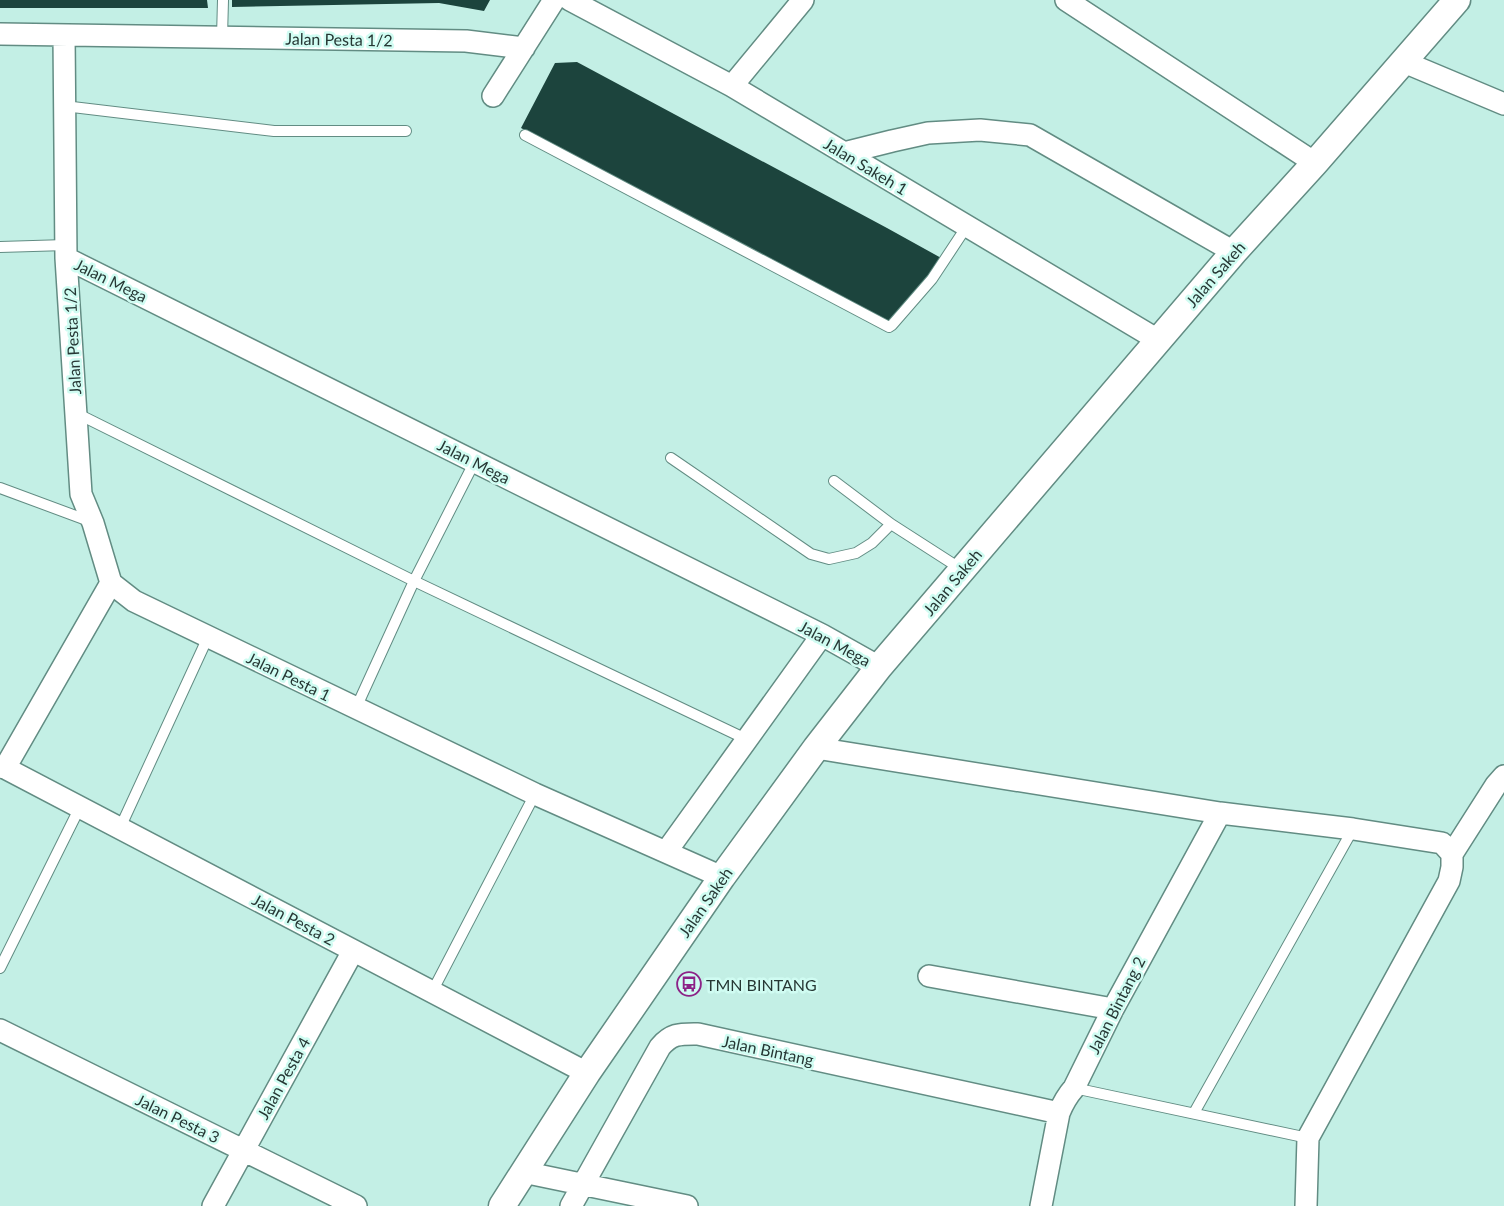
<svg xmlns="http://www.w3.org/2000/svg" width="1504" height="1206" viewBox="0 0 1504 1206" font-family="Lato,sans-serif">
<rect width="100%" height="100%" fill="#c3efe5"/>
<path fill="#1c443d" d="M 0,0 L 207,0 L 208,8 L 0,8 Z
M 232,0 L 490,0 L 484,11 L 439,3 L 232,7 Z
M 577,62 L 887,228 L 943,259 L 892,323 L 521,128 L 555,63 Z"/>
<g fill="none" stroke-linecap="round" stroke-linejoin="round">
<g stroke="#628c83" stroke-width="12">
<path id="service" d="M 222,37 L 223,0
M 64,106 L 274,131 L 406,131
M 525,135 L 889,327 L 892,325 L 932,279 L 967,226
M 0,247 L 66,245
M 76,413 L 414,581 L 746,739
M 671,458 L 811,554 L 829,559 L 856,553 L 872,543 L 891,524
M 834,481 L 891,524 L 961,569
M 0,488 L 92,522
M 356,708 L 414,581 L 475,461
M 120,828 L 208,637
M 0,968 L 80,807
M 432,992 L 535,794
M 1074,1088 L 1308,1138
M 1194,1113 L 1353,829"/>
</g>
<g stroke="#628c83" stroke-width="24">
<path id="minor" d="M 570,0 L 732,86 L 1158,340
M 1066,0 L 1315,163
M 0,34 L 466,41 L 524,48
M 64,35 L 66,258 L 81,494 L 93,523 L 111,583
M 1404,62 L 1504,104
M 732,86 L 803,0
M 493,96 L 554,0
M 844,153 L 892,141 L 928,133 L 980,130 L 1030,135 L 1234,252
M 66,258 L 822,635 L 879,667
M 111,583 L 134,601 L 535,794 L 722,877
M 816,748 L 1220,813 L 1353,829 L 1442,843 L 1452,854
M 0,767 L 5,768 L 587,1073
M 5,768 L 111,583
M 666,852 L 822,635
M 929,976 L 1113,1009
M 0,1030 L 356,1206
M 523,1172 L 687,1206
M 213,1206 L 353,951
M 571,1206 L 660,1047 C 672,1033 680,1034 698,1034 L 1059,1113
M 1041,1206 L 1059,1113 C 1063,1103 1067,1096 1074,1088 L 1113,1009 L 1220,813
M 1306,1206 L 1308,1138 L 1449,881 L 1452,867 L 1452,854 L 1496,785 L 1504,776"/>
</g>
<g stroke="#628c83" stroke-width="29">
<path id="tertiary" d="M 502,1206 L 587,1073 L 722,877 L 816,748 L 879,667 L 1234,252 L 1315,163 L 1457,0"/>
</g>
<use href="#service" stroke="#fff" stroke-width="10"/>
<use href="#minor" stroke="#fff" stroke-width="21"/>
<use href="#tertiary" stroke="#fff" stroke-width="26"/>
</g>
<defs>
<g id="bus-ring" transform="scale(1.25)"><circle r="9.5" fill="#d0fcf2" stroke="#8c2287" stroke-width="1.5"/><path d="M-5-6H5V4H4V6H2V4H-2V6H-4V4H-5ZM-3.5-4V0h7V-4ZM-3.5 1.2v1.5H-2V1.2ZM2 1.2v1.5H3.5V1.2Z" fill="#8c2287"/></g>
</defs>
<g fill-rule="evenodd">
<use href="#bus-ring" x="689" y="984"/>
</g>
<g text-anchor="middle" dominant-baseline="central" stroke-width="5" stroke-linejoin="round" paint-order="stroke">
<g font-size="16" fill="#263734" stroke="#d0fcf2">
<text transform="translate(339 39) rotate(1)">Jalan Pesta 1/2</text>
<text transform="translate(866 166) rotate(31)">Jalan Sakeh 1</text>
<text transform="translate(1215 274) rotate(-49)">Jalan Sakeh</text>
<text transform="translate(111 280) rotate(26)">Jalan Mega</text>
<text transform="translate(72 341) rotate(-93)">Jalan Pesta 1/2</text>
<text transform="translate(474 461) rotate(27)">Jalan Mega</text>
<text transform="translate(952 582) rotate(-50)">Jalan Sakeh</text>
<text transform="translate(835 643) rotate(28)">Jalan Mega</text>
<text transform="translate(289 676) rotate(26)">Jalan Pesta 1</text>
<text transform="translate(705 902) rotate(-55)">Jalan Sakeh</text>
<text transform="translate(294 919) rotate(28)">Jalan Pesta 2</text>
<text transform="translate(1116 1005) rotate(-63)">Jalan Bintang 2</text>
<text transform="translate(768 1050) rotate(12)">Jalan Bintang</text>
<text transform="translate(283 1078) rotate(-61)">Jalan Pesta 4</text>
<text transform="translate(178 1118) rotate(26)">Jalan Pesta 3</text>
</g>
<g font-size="16" fill="#263734" stroke="#d0fcf2" text-anchor="start">
<text x="706" y="984">TMN BINTANG</text>
</g>
</g>
</svg>
